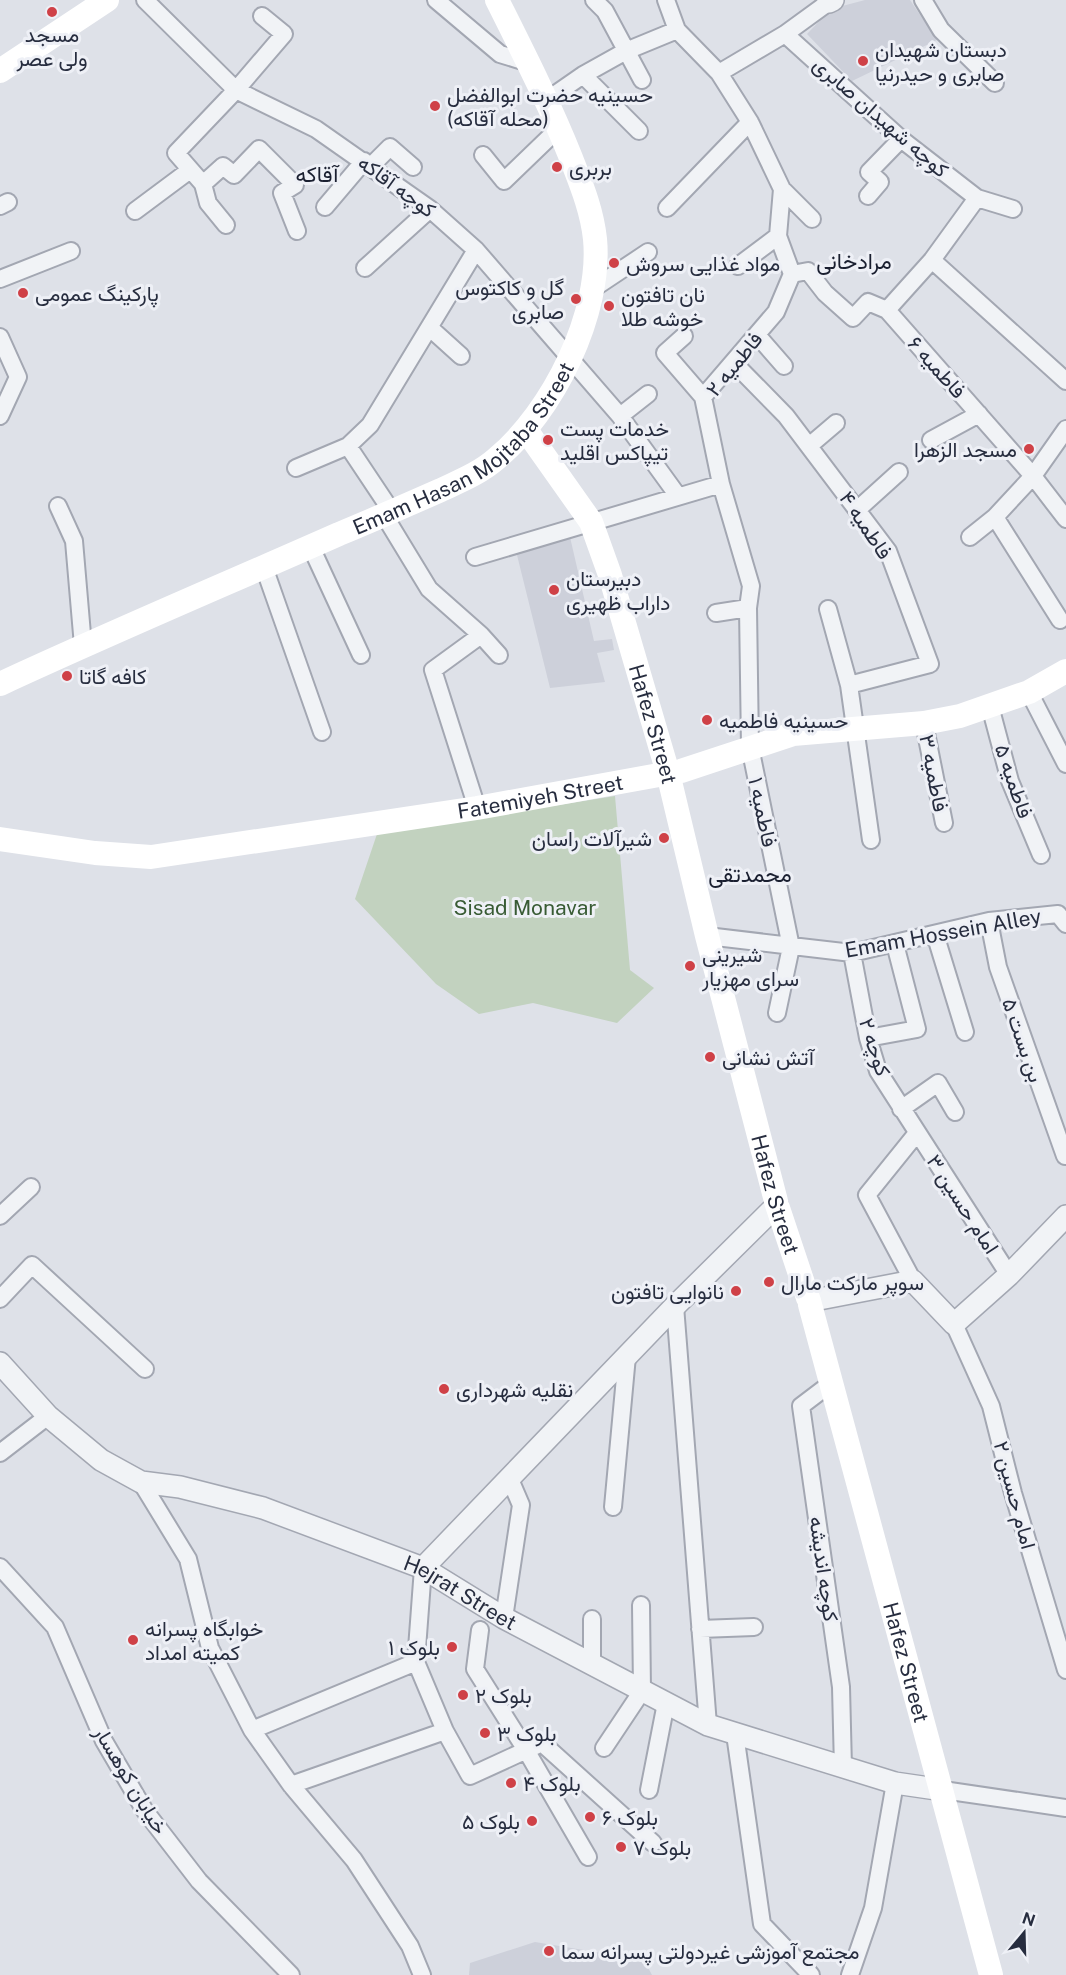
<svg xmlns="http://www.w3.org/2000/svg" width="1066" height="1975" viewBox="0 0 1066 1975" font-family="'Public Sans',Vazirmatn,sans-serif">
<rect width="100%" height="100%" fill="#dee1e8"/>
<path fill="#cdd0da" d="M 865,0 L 910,0 L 937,40 L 852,81 L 807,34 L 831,9 Z
M 570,537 L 594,641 L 612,639 L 614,650 L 597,653 L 605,682 L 550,688 L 516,551 Z
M 535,1942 L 644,1960 L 652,1975 L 469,1975 L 470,1963 Z"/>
<path fill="#c2d2bf" d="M 615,796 L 630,970 L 654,988 L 617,1023 L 533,1003 L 479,1014 L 436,984 L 355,899 L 377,834 Z"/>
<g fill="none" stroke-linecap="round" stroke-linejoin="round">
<g stroke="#a3a7b2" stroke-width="20">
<path id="minor" d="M 145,0 L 236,90 L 316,129 L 430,209 L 476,250 L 620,416 L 678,496
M 436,0 L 500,54 L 529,63
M 594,0 L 605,11 L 642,80
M 666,0 L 677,30
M 923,0 L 941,30 L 995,83
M 785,34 L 901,139 L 977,198 L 932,260 L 887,310
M 719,73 L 750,122 L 782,189 L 778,236 L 792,274 L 776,312 L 703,397 L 721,484 L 751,586 L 748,608 L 750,747 L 791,947 L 777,1013
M 583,75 L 639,131
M 547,100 L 583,75 L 626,51 L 677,30 L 719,73 L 785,34 L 829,2
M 483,155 L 504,181 L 559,128
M 371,166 L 390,147 L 413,167
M 203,184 L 223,166 L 234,175 L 259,149 L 295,185 L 282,193 L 297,231
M 782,189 L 812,219
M 868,196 L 880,182 L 869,172 L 901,139
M 977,198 L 1013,209
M 0,206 L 8,202
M 325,207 L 364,161
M 667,208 L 750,122
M 135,211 L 190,170
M 226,225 L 208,203 L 203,184 L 176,153 L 236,90 L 284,34 L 262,16
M 932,260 L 1066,381
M 738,266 L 778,236
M 365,268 L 430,209
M 792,274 L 808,271 L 825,293 L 853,318 L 868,302 L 887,310 L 1033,476 L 1066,519
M 0,279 L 71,251
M 591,290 L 648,252
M 430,328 L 461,356
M 757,335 L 784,366
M 684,336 L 665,353 L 703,397
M 0,337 L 18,377 L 0,416
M 734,363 L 786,416 L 888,551 L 930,664 L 849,685 L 871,840
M 620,416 L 648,394
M 931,440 L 979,414
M 348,446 L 392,512
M 809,446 L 836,423
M 296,468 L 348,446 L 370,425 L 476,250
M 58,506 L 74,541 L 83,646
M 857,510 L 899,472
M 384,515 L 429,589 L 481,635 L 499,655
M 995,517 L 1060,620
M 970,537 L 995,517 L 1033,476 L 1066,429
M 311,547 L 361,655
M 475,557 L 721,484
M 264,567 L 322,732
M 828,609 L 849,685
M 716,613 L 748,608
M 1029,692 L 1066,764
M 990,706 L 1010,781 L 1041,855
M 924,723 L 944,823
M 477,808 L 433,670 L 481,635
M 989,921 L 998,967 L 1065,1156
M 935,934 L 965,1032
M 707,936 L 852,953 L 989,921 L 1058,914 L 1066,924
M 852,953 L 868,1038 L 878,1071 L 1009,1275
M 868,1038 L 917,1029 L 895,944
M 901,1109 L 938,1083 L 955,1112
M 0,1216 L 31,1187
M 913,1281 L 867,1195 L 917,1133
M 0,1299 L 32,1265 L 145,1369
M 675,1306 L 708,1725
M 954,1324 L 991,1406 L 1013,1493 L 1066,1670
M 830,1384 L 801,1406 L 841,1687 L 843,1768
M 0,1453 L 48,1416
M 141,1482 L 188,1559 L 210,1648 L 252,1730 L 291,1785 L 354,1860 L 410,1946 L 422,1975
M 613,1507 L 627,1356
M 0,1567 L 55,1627 L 104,1741 L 145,1811 L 199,1881 L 291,1975
M 423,1568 L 416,1662 L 445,1731 L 470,1776 L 542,1743 L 653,1843
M 504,1618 L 521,1505 L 509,1477
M 592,1619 L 592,1664
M 700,1629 L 754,1627
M 480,1630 L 475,1669 L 526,1750 L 588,1857
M 252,1730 L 416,1662
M 735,1734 L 762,1924 L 811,1975
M 604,1748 L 642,1691 L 641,1605
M 291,1785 L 445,1731
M 649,1790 L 666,1703
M 943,1790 L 1066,1808
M 850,1975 L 873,1908 L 895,1783"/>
</g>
<g stroke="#a3a7b2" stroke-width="24">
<g id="tertiary">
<path d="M 828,0 L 829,2 L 833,0"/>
<path d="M 809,1301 L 913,1281 L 954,1324 L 1009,1275 L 1066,1216"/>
<path id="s1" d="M 0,1363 L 48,1416 L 101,1460 L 141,1482 L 180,1487 L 263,1508 L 423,1568 L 504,1618 L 708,1725 L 895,1783 L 943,1790"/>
<path d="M 423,1568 L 675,1306 L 777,1205"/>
</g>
</g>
<use href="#minor" stroke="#f1f3f6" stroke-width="16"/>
<use href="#tertiary" stroke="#f1f3f6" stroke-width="21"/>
<g stroke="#fff" stroke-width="24">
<path d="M 0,71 L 107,0"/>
<path id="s2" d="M 526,430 L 591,522 L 610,575 L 668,773 L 707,936 L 777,1205 L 809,1301 L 991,1975"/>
<path id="s3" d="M 0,684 C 112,632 226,584 339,534 C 373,520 407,505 441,490 C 460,481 480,473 496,459 C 553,412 602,313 595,239 C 592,210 581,184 571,158 C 549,103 523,52 497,0"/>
<path id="s4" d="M 0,839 L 95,853 L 151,857 L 477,808 L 681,771 L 793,734 L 924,723 L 960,716 L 1029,692 L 1066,671"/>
</g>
</g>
<g fill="#cf4147" stroke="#eef0f6" stroke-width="2">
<circle cx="52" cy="12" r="6"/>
<circle cx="863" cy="61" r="6"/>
<circle cx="435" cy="106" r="6"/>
<circle cx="557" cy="167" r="6"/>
<circle cx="614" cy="263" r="6"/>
<circle cx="23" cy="293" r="6"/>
<circle cx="576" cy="299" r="6"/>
<circle cx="609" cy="306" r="6"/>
<circle cx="548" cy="440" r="6"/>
<circle cx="1029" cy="449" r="6"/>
<circle cx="554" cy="590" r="6"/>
<circle cx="67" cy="676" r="6"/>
<circle cx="707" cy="720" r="6"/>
<circle cx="664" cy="838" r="6"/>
<circle cx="690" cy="966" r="6"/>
<circle cx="710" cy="1057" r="6"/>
<circle cx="769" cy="1282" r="6"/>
<circle cx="736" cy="1291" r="6"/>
<circle cx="444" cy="1389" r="6"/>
<circle cx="133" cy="1640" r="6"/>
<circle cx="452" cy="1647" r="6"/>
<circle cx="463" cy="1695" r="6"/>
<circle cx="485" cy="1733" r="6"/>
<circle cx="511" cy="1783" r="6"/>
<circle cx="590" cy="1817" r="6"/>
<circle cx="532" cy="1821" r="6"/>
<circle cx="621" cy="1847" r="6"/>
<circle cx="549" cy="1951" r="6"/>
</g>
<g text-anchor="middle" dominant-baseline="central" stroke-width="6" stroke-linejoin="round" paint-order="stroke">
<g font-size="21" fill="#272d3f" stroke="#eef0f6" text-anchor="start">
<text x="52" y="34" text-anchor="middle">مسجد<tspan x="52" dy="24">ولی عصر</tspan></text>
<text x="875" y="49">دبستان شهیدان<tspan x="875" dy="24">صابری و حیدرنیا</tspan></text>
<text x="447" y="94">حسینیه حضرت ابوالفضل<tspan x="447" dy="24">(محله آقاکه)</tspan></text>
<text x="569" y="167">بربری</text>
<text x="626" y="263">مواد غذایی سروش</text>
<text x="564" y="287" text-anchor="end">گل و کاکتوس<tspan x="564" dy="24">صابری</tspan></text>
<text x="35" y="293">پارکینگ عمومی</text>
<text x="621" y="294">نان تافتون<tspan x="621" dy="24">خوشه طلا</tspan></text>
<text x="560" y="428">خدمات پست<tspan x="560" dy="24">تیپاکس اقلید</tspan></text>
<text x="1017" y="449" text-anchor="end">مسجد الزهرا</text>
<text x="566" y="578">دبیرستان<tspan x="566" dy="24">داراب ظهیری</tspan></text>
<text x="79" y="676">کافه گاتا</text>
<text x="719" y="720">حسینیه فاطمیه</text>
<text x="652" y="838" text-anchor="end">شیرآلات راسان</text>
<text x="702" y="954">شیرینی<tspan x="702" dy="24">سرای مهزیار</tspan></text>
<text x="722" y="1057">آتش نشانی</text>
<text x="781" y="1282">سوپر مارکت مارال</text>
<text x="724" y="1291" text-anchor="end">نانوایی تافتون</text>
<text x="456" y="1389">نقلیه شهرداری</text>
<text x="145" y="1628">خوابگاه پسرانه<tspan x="145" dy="24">کمیته امداد</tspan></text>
<text x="440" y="1647" text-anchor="end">بلوک ۱</text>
<text x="475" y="1695">بلوک ۲</text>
<text x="497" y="1733">بلوک ۳</text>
<text x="523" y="1783">بلوک ۴</text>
<text x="602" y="1817">بلوک ۶</text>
<text x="520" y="1821" text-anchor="end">بلوک ۵</text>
<text x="633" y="1847">بلوک ۷</text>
<text x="561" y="1951">مجتمع آموزشی غیردولتی پسرانه سما</text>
</g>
<g font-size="21" fill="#272d3f" stroke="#eef0f6">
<text transform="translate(881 117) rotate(41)">کوچه شهیدان صابری</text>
<text transform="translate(397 186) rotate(36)">کوچه آقاکه</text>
<text transform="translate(734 364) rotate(-51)">فاطمیه ۲</text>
<text transform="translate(937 367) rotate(48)">فاطمیه ۶</text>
<text stroke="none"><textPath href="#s3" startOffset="526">Emam Hasan Mojtaba Street</textPath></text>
<text transform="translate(866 525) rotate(56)">فاطمیه ۴</text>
<text stroke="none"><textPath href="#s2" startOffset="324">Hafez Street</textPath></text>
<text transform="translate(934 773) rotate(79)">فاطمیه ۳</text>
<text transform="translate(1014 781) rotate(71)">فاطمیه ۵</text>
<text stroke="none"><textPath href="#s4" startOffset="546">Fatemiyeh Street</textPath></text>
<text transform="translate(763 812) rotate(78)">فاطمیه ۱</text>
<text transform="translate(943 933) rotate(-10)">Emam Hossein Alley</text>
<text transform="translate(1023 1040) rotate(71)">بن بست ۵</text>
<text transform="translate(875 1047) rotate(72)">کوچه ۲</text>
<text stroke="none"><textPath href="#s2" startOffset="810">Hafez Street</textPath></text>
<text transform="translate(963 1204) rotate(57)">امام حسین ۳</text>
<text transform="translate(1015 1495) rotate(75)">امام حسین ۲</text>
<text transform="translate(824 1569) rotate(82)">کوچه اندیشه</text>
<text stroke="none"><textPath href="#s1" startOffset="526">Hejrat Street</textPath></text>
<text stroke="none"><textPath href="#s2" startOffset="1296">Hafez Street</textPath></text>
<text transform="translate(131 1780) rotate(59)">خیابان کوهسار</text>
</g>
<g font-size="21" fill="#385b34" stroke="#eef0f6">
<text x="525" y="907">Sisad Monavar</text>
</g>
<g font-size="22" fill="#1a1f30" stroke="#eef0f6">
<text x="317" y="174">آقاکه</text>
<text x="854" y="261">مرادخانی</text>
<text x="750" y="874">محمدتقی</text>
</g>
</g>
<g transform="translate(1024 1933) rotate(19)" stroke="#eef0f6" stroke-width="4.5" paint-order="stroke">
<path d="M0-4.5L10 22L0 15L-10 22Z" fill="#272d3f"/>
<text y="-9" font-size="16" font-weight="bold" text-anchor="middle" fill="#272d3f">N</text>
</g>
</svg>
